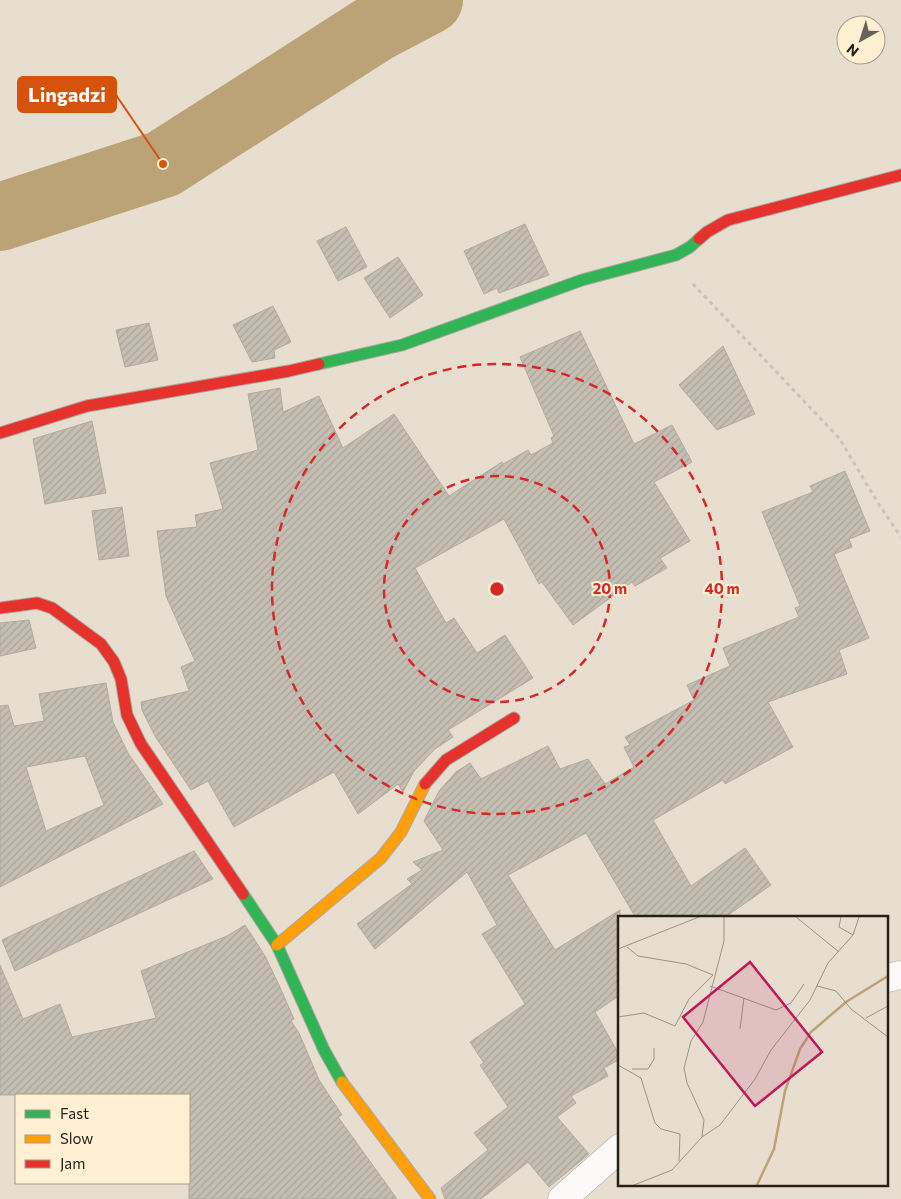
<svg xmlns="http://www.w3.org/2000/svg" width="901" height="1199" viewBox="0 0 901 1199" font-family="Commissioner,sans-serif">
<defs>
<pattern id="building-hatch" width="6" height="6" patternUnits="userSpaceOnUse" patternTransform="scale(1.25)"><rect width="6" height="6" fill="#c5bfb3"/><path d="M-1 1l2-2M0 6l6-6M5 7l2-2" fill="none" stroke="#a9a499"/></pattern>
</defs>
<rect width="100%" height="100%" fill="#e7ded0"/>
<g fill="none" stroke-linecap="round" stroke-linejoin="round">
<path stroke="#bba277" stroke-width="68" d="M 0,217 L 163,164 L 374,29 L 429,0"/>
</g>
<path fill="url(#building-hatch)" stroke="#b1aa9e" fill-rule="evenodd" d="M 525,224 L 549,275 L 499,293 L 497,288 L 484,294 L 464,251 Z
M 346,227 L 367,267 L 338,281 L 317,241 Z
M 398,257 L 423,295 L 390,318 L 364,278 Z
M 273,306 L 291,342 L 274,350 L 275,358 L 252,362 L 233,325 Z
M 149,323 L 158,360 L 125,367 L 116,330 Z
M 580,331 L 634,444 L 672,425 L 692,462 L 654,482 L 690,541 L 660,558 L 667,568 L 635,586 L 632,582 L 573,625 L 542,582 L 539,584 L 504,519 L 415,568 L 446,623 L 454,618 L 477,653 L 505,635 L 533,678 L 448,730 L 453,737 L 435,749 L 414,771 L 403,792 L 398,784 L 358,814 L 334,772 L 234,827 L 208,781 L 191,790 L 155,736 L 142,710 L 141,702 L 189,691 L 181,667 L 195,661 L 166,596 L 157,531 L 197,527 L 195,515 L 223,509 L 210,463 L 258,450 L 248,394 L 280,388 L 283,412 L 319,396 L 343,448 L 394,414 L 449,496 L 502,462 L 503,464 L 528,450 L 531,455 L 553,443 L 551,438 L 554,436 L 520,357 Z
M 723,346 L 755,414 L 717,430 L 679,385 Z
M 92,421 L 106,493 L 45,504 L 33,439 Z
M 845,471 L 870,531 L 849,539 L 852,547 L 834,554 L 869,638 L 839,650 L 847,674 L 768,702 L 793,747 L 725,784 L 723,780 L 653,820 L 691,886 L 745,848 L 771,885 L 724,918 L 636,918 L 586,833 L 508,875 L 555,950 L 620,910 L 620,995 L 595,1012 L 620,1056 L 620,1059 L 604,1068 L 608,1076 L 571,1096 L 576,1103 L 557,1117 L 589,1154 L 549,1187 L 528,1162 L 481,1199 L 445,1199 L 441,1188 L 488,1150 L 474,1133 L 508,1107 L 480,1065 L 484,1063 L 470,1042 L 525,1004 L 482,934 L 497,925 L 467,872 L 375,949 L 357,924 L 412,884 L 407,879 L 422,870 L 413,862 L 443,850 L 424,821 L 439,791 L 456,772 L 470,763 L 481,779 L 548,746 L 560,769 L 588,759 L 605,784 L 634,767 L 624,747 L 630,745 L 625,737 L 694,700 L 687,685 L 730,666 L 723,648 L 799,617 L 795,608 L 800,606 L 762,512 L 813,492 L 810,486 Z
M 122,507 L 129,556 L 99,560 L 92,511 Z
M 29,620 L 36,648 L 0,656 L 0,623 Z
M 106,683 L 113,722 L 128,753 L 163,804 L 0,887 L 0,706 L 8,705 L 14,726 L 44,721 L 39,694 ZM 85,756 L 104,805 L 46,831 L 26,767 Z
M 194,851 L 213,879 L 15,971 L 2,940 Z
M 245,925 L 265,956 L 278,983 L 294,1019 L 291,1021 L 299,1033 L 319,1080 L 342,1115 L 338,1117 L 397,1199 L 189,1199 L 189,1095 L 0,1095 L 0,965 L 23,1019 L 60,1004 L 72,1037 L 156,1018 L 141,971 L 227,936 Z"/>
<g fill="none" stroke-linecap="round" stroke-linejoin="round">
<g stroke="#ada69b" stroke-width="29">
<path id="street" d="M 887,978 L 901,975
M 562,1199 L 620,1148"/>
</g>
<g stroke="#ada69b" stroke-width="13">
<path id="fast" d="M 319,364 L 402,345 L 582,280 L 676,255 L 690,247 L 699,239
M 243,894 L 277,945 L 324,1050 L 342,1082"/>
</g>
<g stroke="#ada69b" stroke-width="13">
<path id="slow" d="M 277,945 L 381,858 L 401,832 L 425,784
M 342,1082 L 430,1199"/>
</g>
<g stroke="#ada69b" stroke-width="13">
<path id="jam" d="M 699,239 L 707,232 L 728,220 L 901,175
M 0,433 L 87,406 L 289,371 L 319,364
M 0,608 L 37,603 L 52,608 L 101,644 L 114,662 L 121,679 L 127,715 L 141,744 L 243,894
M 425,784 L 446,760 L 514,718"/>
</g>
<path stroke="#c5c3bd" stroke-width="3" stroke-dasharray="4 4" stroke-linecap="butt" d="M 693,284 L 839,438 L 878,503 L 901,537"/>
<use href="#street" stroke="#fbfaf8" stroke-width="28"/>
<use href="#fast" stroke="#30b455" stroke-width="11"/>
<use href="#slow" stroke="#ff9f0a" stroke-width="11"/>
<use href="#jam" stroke="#e5322d" stroke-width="11"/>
</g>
<g fill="none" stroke="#d62828" stroke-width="2.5" stroke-dasharray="9 6">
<circle cx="497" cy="589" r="113"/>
<circle cx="497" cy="589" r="225"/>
</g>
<g transform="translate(618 916)">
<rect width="270" height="270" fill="#e7ded0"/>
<path fill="none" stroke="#bba277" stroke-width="2.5" d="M 139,269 L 156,233 L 167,175 L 182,133 L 193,116 L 228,86 L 270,60"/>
<path fill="none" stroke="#9a9285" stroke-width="1" d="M 178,1 L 221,36M 223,1 L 221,11 L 235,19M 0,33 L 81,1M 92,70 L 158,94 L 173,87 L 186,68M 199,70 L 218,75 L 233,93 L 270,121M 0,101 L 26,97 L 57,110 L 71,83 L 95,59 L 68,48 L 20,40 L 9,31M 248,102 L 270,90M 122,113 L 126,82M 0,149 L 23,162 L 37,207 L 43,213 L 62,218 L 61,245M 14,153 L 30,153 L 36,143 L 36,132M 84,221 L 102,209 L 137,163 L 153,134 L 192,84 L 210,47 L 235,19 L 241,1M 16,269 L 54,254 L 84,221 L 86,204 L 69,167 L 66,152 L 73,125 L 85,106 L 106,25 L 106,1"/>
<path fill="#c2185b" fill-opacity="0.15" stroke="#c2185b" stroke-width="2.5" d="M 132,46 L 204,136 L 137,190 L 65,101 Z"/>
<rect width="270" height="270" fill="none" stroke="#262015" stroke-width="2.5"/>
</g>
<circle cx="497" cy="589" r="8" fill="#d62828" stroke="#ffefd3" stroke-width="2.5"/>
<g font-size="15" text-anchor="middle" font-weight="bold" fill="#d62828" stroke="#ffefd3" stroke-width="4" stroke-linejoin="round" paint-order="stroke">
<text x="610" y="594">20 m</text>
<text x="722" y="594">40 m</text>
</g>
<path fill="none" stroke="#d5530d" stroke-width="2" d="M163 164L116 95"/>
<circle fill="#d5530d" stroke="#ffefd3" stroke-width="2" cx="163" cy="164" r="5"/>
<rect fill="#d5530d" stroke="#d5530d" stroke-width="2" x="18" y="77" width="98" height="35" rx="5"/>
<g font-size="20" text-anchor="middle" font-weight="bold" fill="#fff">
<text x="67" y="102">Lingadzi</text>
</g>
<rect x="15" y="1094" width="175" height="90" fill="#ffefd3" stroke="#a89c87"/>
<rect x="25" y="1110" width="25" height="8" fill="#30b455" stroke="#a89c87"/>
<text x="60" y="1119" font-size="15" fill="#262015">Fast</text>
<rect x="25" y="1135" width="25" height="8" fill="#ff9f0a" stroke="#a89c87"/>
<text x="60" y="1144" font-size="15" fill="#262015">Slow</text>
<rect x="25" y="1160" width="25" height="8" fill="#e5322d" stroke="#a89c87"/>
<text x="60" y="1169" font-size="15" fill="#262015">Jam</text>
<g transform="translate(861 40) rotate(219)"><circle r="24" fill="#ffefd3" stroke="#a89c87"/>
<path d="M0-4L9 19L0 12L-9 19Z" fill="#6a6256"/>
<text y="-8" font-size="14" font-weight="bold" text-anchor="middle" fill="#262015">N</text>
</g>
</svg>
